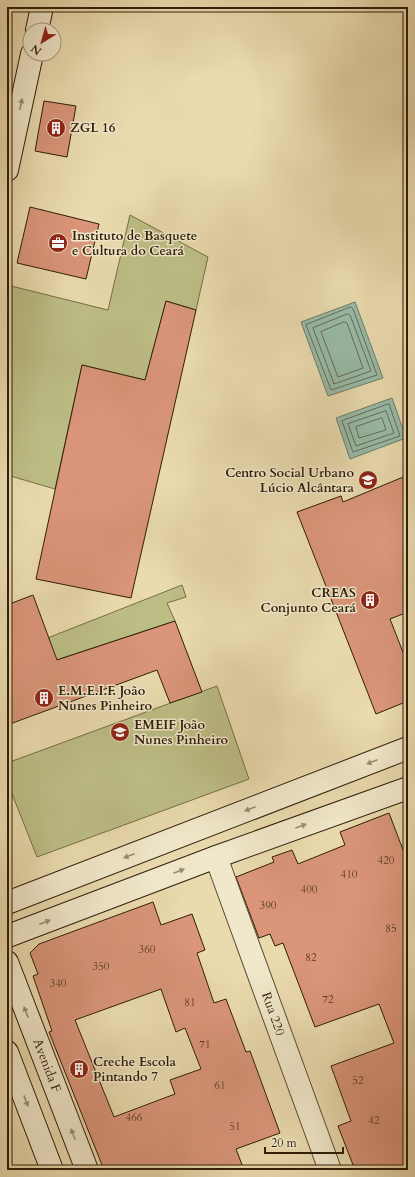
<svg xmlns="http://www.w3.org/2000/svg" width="415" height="1177" viewBox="0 0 415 1177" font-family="Cardo,serif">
<rect width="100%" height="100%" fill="#eadbaf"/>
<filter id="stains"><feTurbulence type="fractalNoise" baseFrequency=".005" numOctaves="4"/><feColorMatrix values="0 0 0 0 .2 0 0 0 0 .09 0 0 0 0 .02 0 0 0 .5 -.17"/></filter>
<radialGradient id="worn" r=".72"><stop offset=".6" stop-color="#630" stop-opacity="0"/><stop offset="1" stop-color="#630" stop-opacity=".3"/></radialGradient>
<path fill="#bdbe86" stroke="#766e47" d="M 130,215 L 208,257 L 196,310 L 166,301 L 145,380 L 82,365 L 55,489 L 7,475 L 7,285 L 108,310 Z
M 182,585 L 186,597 L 167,603 L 175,621 L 7,676 L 7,654 Z
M 217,686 L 249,779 L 37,857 L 7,781 L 7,763 Z"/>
<path fill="#98bba9" stroke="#6e7c69" d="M 355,302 L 383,378 L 328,396 L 301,322 Z
M 392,398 L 406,438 L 350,459 L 336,418 Z"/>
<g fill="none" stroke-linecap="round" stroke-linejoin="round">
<path stroke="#636c58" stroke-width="1" d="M 351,307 L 353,309 L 377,375 L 331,390 L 306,325 Z
M 348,314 L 350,315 L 371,371 L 334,384 L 313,328 Z
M 344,322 L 347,323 L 363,368 L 338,377 L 321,332 Z
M 389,404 L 400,436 L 353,452 L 342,421 Z
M 386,411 L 394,433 L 356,446 L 348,424 Z
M 382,418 L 386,430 L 359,438 L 356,427 Z"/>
</g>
<path fill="#da957a" stroke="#2e1d08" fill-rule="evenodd" d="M 44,101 L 76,106 L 67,157 L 35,151 Z
M 30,207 L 99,224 L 86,279 L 17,263 Z
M 166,301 L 196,310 L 131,598 L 36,579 L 82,365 L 145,380 Z
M 408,475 L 408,612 L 390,619 L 408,665 L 408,701 L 376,714 L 297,512 L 341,496 L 343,502 Z
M 33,595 L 57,660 L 175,621 L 202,692 L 170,703 L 157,670 L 7,725 L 7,605 Z
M 389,813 L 408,863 L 408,1170 L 355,1170 L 338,1126 L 351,1121 L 331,1066 L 394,1043 L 379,1004 L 315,1027 L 283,943 L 275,946 L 270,934 L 259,938 L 236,877 L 274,862 L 272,857 L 292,850 L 298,864 L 345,845 L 340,832 Z
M 153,902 L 161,925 L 192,914 L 205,950 L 197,953 L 214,1003 L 226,999 L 246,1052 L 250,1051 L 280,1133 L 236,1149 L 244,1170 L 104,1170 L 49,1032 L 52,1031 L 33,976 L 38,974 L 30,953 L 39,944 ZM 161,989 L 176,1032 L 185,1028 L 201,1069 L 170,1080 L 175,1094 L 114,1117 L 75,1020 Z"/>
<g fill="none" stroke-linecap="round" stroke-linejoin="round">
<g stroke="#5d4c32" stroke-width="24">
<g id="street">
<path id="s1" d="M 216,857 L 330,1170"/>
</g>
</g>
<g stroke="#2e1d08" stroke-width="24">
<g id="secondary">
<path d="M 37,30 L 42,7"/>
<path d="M 7,170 L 32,54"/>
<path d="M 7,903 L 408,748"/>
<path d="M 8,936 L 216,857 L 408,788"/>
<path id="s2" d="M 7,962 L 87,1170"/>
<path d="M 7,1052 L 52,1170"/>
</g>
</g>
<use href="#street" stroke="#f1e8cb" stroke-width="22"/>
<use href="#secondary" stroke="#f1e8cb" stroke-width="22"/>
</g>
<defs><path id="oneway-solid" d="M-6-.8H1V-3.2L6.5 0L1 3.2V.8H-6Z"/></defs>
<g fill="#998d73">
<use href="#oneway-solid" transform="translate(21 104) rotate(-78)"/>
<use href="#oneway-solid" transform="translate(372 762) rotate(159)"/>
<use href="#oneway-solid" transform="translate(250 809) rotate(159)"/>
<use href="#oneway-solid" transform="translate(301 826) rotate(-20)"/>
<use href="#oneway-solid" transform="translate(129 856) rotate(159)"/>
<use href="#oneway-solid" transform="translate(179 871) rotate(-21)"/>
<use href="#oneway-solid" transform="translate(45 922) rotate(-21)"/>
<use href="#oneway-solid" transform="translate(26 1012) rotate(-111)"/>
<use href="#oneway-solid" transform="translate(26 1101) rotate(69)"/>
<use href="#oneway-solid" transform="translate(73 1134) rotate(-111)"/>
</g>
<defs>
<g id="building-disc" transform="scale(1)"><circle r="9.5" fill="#8f2418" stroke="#f1e8cb"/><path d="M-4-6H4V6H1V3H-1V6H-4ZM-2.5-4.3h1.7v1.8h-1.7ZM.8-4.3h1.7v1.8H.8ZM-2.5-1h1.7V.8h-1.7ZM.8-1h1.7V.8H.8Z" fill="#fff"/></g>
<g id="office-disc" transform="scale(1)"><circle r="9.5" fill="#8f2418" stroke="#f1e8cb"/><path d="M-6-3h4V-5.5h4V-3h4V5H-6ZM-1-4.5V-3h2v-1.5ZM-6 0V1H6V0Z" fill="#fff"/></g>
<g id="school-disc" transform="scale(1)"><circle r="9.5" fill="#8f2418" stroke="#f1e8cb"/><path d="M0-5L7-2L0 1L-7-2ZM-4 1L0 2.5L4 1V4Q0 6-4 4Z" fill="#fff"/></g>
</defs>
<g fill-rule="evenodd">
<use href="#building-disc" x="56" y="128"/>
<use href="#office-disc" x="58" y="243"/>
<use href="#school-disc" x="368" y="480"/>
<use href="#building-disc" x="370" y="600"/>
<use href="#building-disc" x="44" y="698"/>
<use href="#school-disc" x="120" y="732"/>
<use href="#building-disc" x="79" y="1069"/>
</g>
<g text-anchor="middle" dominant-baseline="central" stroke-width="3" stroke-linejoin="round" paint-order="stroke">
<g font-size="11" fill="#593b24">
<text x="386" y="860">420</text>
<text x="349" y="874">410</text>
<text x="309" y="889">400</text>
<text x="268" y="905">390</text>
<text x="391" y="928">85</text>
<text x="147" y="949">360</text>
<text x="311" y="957">82</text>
<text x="101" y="966">350</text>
<text x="58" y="983">340</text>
<text x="328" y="999">72</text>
<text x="190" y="1002">81</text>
<text x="205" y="1044">71</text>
<text x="358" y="1080">52</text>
<text x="220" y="1085">61</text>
<text x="134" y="1117">466</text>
<text x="374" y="1120">42</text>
<text x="235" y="1126">51</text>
</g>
<g font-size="13" font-weight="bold" fill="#2e1d08" stroke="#f1e8cb" text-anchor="start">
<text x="70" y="128">ZGL 16</text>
<text x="72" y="236">Instituto de Basquete<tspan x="72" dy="15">e Cultura do Ceará</tspan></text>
<text x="354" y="473" text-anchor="end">Centro Social Urbano<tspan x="354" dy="15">Lúcio Alcântara</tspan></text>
<text x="356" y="593" text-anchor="end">CREAS<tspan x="356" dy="15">Conjunto Ceará</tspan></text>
<text x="58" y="691">E.M.E.I.F. João<tspan x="58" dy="15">Nunes Pinheiro</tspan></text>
<text x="134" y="725">EMEIF João<tspan x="134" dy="15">Nunes Pinheiro</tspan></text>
<text x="93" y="1062">Creche Escola<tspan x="93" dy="15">Pintando 7</tspan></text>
</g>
<g font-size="13" fill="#2e1d08" stroke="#f1e8cb">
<text stroke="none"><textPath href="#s1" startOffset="167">Rua 220</textPath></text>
<text stroke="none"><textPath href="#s2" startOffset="111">Avenida F</textPath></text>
</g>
</g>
<rect width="415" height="1177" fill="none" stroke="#eadbaf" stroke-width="24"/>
<rect x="8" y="8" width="399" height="1161" fill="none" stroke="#2e1d08" stroke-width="2"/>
<rect x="12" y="12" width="391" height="1153" fill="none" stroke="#2e1d08"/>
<g transform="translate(42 42) rotate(217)"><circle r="19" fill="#f1e8cb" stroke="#a3977d"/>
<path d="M0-3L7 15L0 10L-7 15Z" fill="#8f2418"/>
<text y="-6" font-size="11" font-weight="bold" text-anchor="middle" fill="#2e1d08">N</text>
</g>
<path d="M265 1147v6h78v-6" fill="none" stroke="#2e1d08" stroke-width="2"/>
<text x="271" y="1147" font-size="12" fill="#2e1d08" stroke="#f1e8cb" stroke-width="3" paint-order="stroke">20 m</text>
<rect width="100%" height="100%" filter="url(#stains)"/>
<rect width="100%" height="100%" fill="url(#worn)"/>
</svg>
